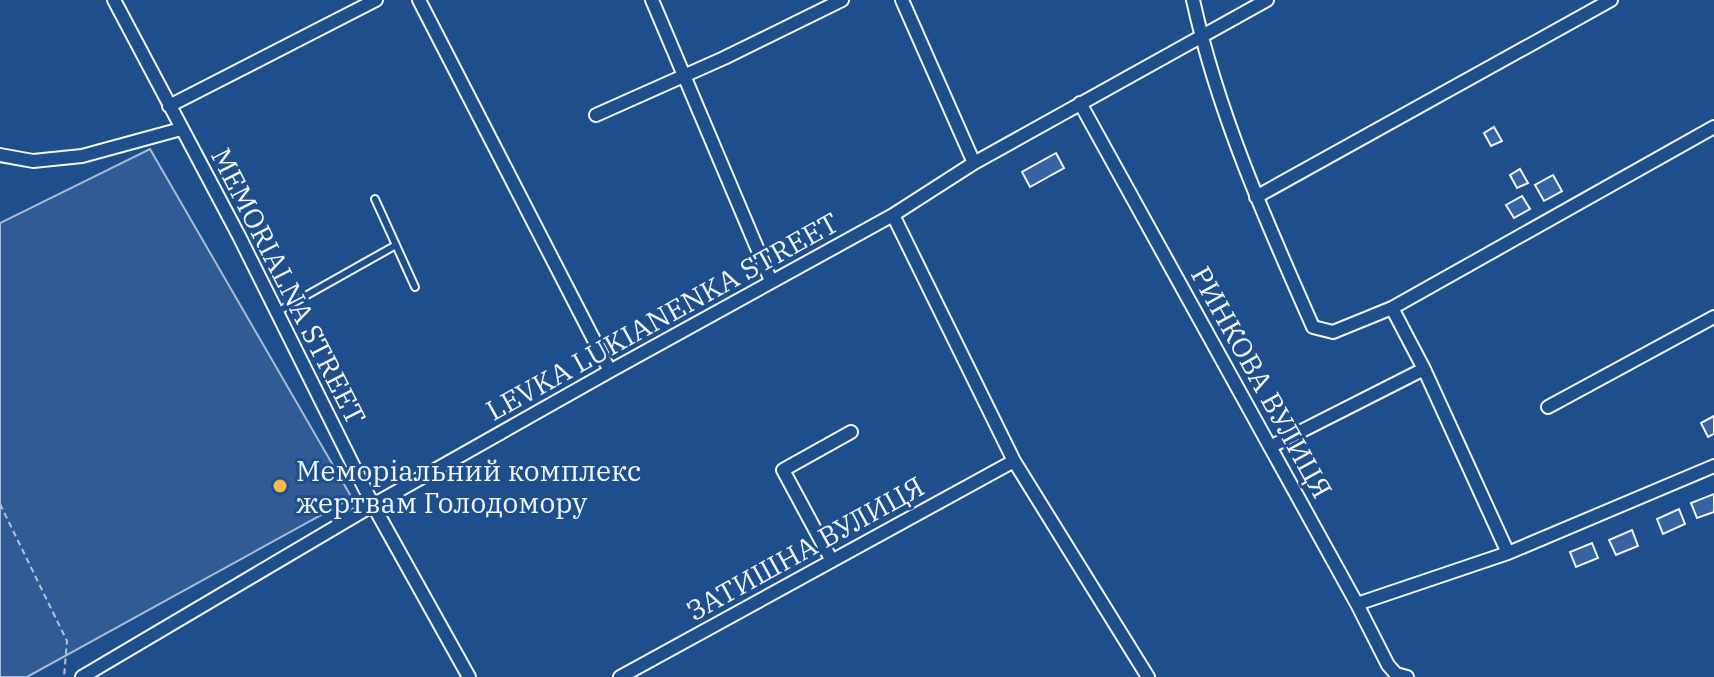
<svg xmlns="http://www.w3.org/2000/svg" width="1714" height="677" viewBox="0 0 1714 677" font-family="'IBM Plex Serif',serif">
<rect width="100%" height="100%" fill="#1f4e8c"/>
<path fill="#305b95" stroke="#a8bbd7" stroke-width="2" d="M 150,149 L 352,498 L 27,677 L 0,677 L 0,223 Z"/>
<path fill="#3563a3" stroke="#f2f6ff" stroke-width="2" d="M 1494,127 L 1502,141 L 1491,146 L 1484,133 Z
M 1056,153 L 1064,168 L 1030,187 L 1022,172 Z
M 1520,169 L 1528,183 L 1517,188 L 1510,175 Z
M 1553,175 L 1562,191 L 1544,201 L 1535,185 Z
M 1522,196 L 1530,209 L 1514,218 L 1506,205 Z
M 1714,416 L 1714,434 L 1708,437 L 1701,423 Z
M 1714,494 L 1714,512 L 1697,518 L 1691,503 Z
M 1679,509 L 1685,524 L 1663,534 L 1657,519 Z
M 1632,530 L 1638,546 L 1616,555 L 1609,540 Z
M 1592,543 L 1598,558 L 1576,567 L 1570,552 Z"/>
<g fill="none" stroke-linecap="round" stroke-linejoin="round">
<g stroke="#f2f6ff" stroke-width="10">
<path id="lane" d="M 375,199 L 415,287
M 277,312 L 396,245"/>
</g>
<g stroke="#f2f6ff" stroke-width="16">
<path id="street" d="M 114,0 L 239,236 L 373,505 L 469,677
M 419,0 L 610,371
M 652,0 L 771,281
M 902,0 L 974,163
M 1193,0 C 1218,114 1266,221 1313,327 L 1333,332 L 1392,308 L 1714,127
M 1080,103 L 1357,604 L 1388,665 L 1396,674 L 1407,677
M 169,106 L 376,0
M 596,115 L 724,58 L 842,0
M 0,155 L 33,161 L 82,156 L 181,129
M 1256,197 L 1611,0
M 893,215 L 1014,461 L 1148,677
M 1392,308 L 1424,369 L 1508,553
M 1548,407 L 1714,317
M 1270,447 L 1424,369
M 832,561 L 783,470 L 851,432
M 1357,604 L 1508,553 L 1714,466
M 82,677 L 373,505 L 610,371 L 893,215 L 974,163 L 1267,0
M 620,677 L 1014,461"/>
</g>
<path stroke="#b3c4dc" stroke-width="2" stroke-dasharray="6 4" stroke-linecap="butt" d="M 0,504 L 67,641 L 64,677"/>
<use href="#lane" stroke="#1f4e8c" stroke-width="6"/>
<use href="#street" stroke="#1f4e8c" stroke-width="12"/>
</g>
<circle fill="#ffb74d" stroke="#1f4e8c" stroke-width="3" cx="280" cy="486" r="8"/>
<g text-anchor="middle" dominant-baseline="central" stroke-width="6" stroke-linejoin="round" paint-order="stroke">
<g font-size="28" fill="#f2f6ff" stroke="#1f4e8c">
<text transform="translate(289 286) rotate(63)">MEMORIALNA STREET</text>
<text transform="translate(662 316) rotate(-29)">LEVKA LUKIANENKA STREET</text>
<text transform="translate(1262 382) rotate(61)">РИНКОВА ВУЛИЦЯ</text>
<text transform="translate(805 548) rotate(-29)">ЗАТИШНА ВУЛИЦЯ</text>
</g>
<g font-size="28" fill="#f2f6ff" stroke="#1f4e8c" text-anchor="start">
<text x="296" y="470">Меморіальний комплекс<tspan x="296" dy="32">жертвам Голодомору</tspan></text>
</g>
</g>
</svg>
